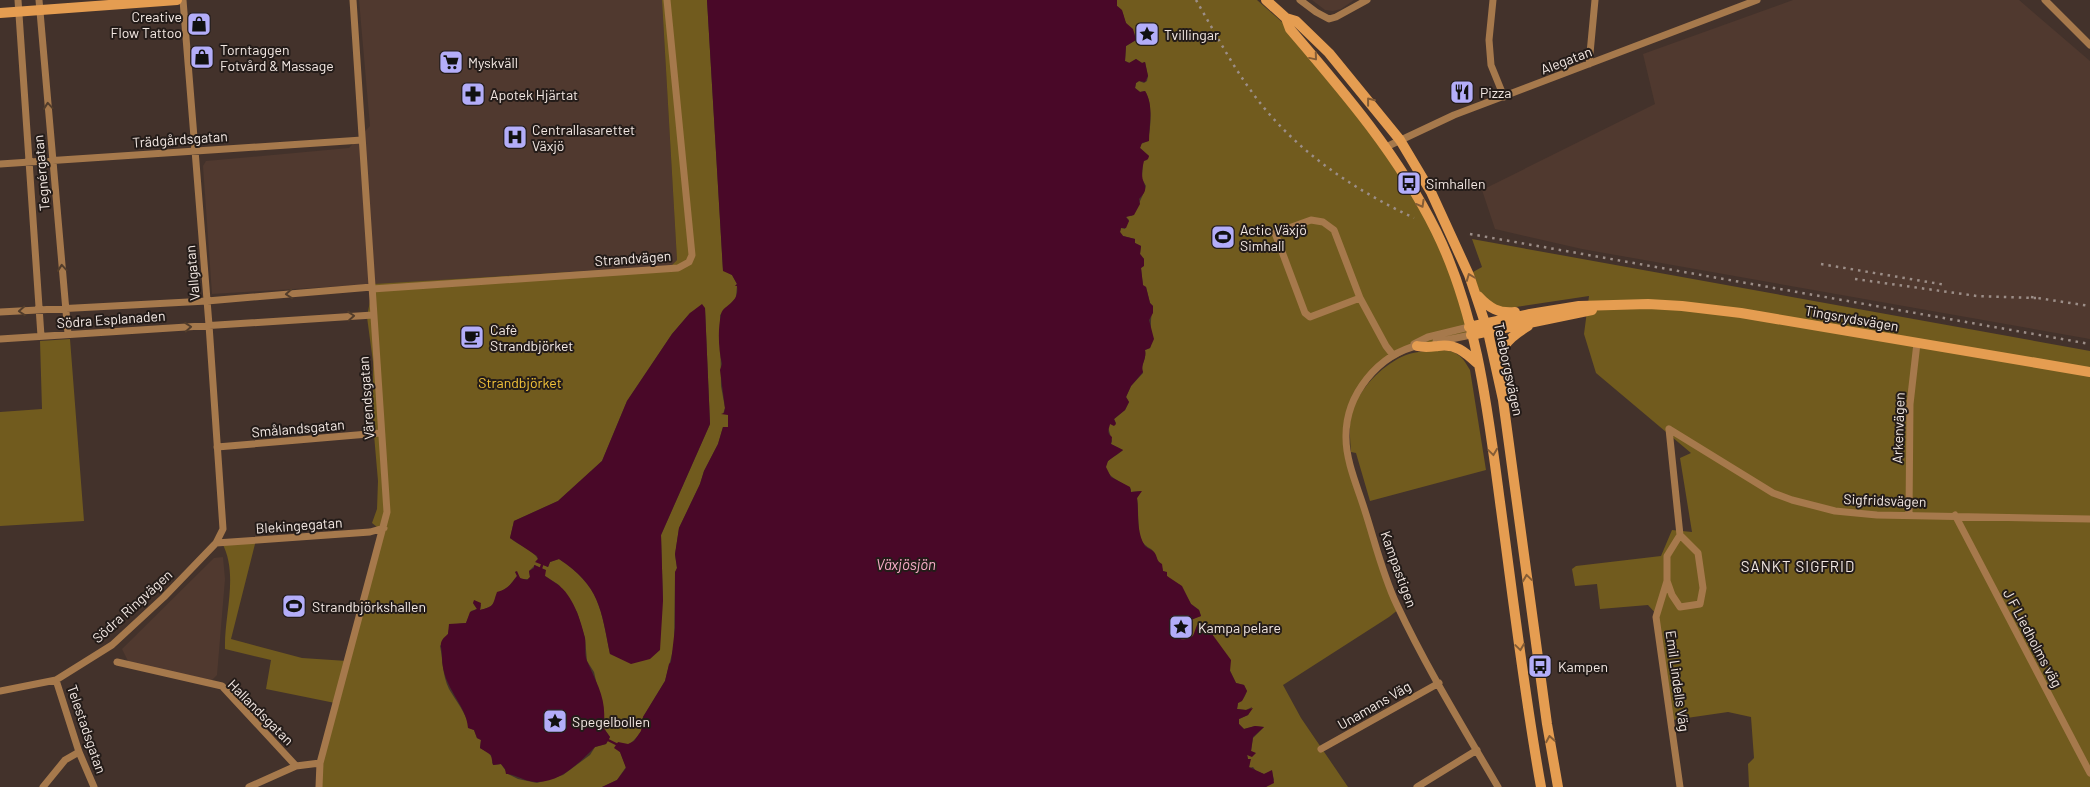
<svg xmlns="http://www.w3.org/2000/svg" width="2090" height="787" viewBox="0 0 2090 787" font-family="Barlow,sans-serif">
<rect width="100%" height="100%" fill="#43322b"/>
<path fill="#50392f" d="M 359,0 L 662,0 L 677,260 L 671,266 L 212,294 L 203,166 L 206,161 L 349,148 L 370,126 Z
M 1312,0 L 1354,0 L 1341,9 L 1333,11 L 1325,10 Z
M 1793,0 L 2019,0 L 2090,61 L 2090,339 L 1582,249 L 1495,229 L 1482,190 L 1655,104 L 1643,54 Z
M 223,557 L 225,579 L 217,675 L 212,680 L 129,663 L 122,649 L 214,558 Z"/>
<path fill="#715b1e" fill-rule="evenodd" d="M 662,0 L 707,0 L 723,270 L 732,275 L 737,284 L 735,286 L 737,285 L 736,298 L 720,315 L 721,386 L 725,408 L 723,414 L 728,414 L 728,427 L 723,427 L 718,444 L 704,471 L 700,484 L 679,528 L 675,555 L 677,568 L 675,573 L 674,646 L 665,681 L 643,717 L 642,730 L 638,736 L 630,744 L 615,748 L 620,752 L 626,767 L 617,780 L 602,787 L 320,787 L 322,755 L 335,703 L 266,689 L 271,660 L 225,649 C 224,615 239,574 222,543 L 256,540 L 231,639 L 302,658 L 347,661 L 382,531 L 372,523 L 377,509 L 378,481 L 373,423 L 373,362 L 367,317 L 373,284 L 671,266 L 677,260 ZM 705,308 L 710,424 L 661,535 L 663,601 L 610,654 C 601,609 600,586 559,559 L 550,562 L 548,567 L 536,561 L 538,559 C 533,550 518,545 510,538 L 514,521 L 558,501 L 602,461 L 627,401 L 672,334 L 690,313 ZM 535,565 L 545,570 L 545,576 L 559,585 L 577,612 L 585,638 L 587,661 L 594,672 L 605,721 L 603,727 L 610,737 L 606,744 L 595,747 L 590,755 L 563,775 L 537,783 L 518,779 L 508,774 L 501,764 L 494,765 L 492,763 L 493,759 L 488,752 L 480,748 L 481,740 L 477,738 L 474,730 L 469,728 C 467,714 456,701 449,689 C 442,674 443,660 440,646 L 448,634 L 449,629 L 457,624 L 466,623 L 471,611 L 477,609 L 473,603 L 481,605 L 480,610 C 489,608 495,606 496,595 L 509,586 L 517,576 L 515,571 L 521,579 L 528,579 L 530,577 L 529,571 Z
M 1117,0 L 1257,0 L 1290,29 L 1360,111 L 1436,232 L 1471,335 L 1417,346 L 1375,370 L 1351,408 L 1347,452 L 1399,609 L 1389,617 L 1283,685 L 1301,718 L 1348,787 L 1266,787 L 1274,780 L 1272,771 L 1264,774 L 1256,771 L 1253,767 L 1249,768 L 1250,759 L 1248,759 L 1247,754 L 1255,753 L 1251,751 L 1253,738 L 1264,727 L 1255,726 L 1244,729 L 1239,724 L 1239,719 L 1248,715 L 1252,707 L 1246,710 L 1237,709 L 1238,703 C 1243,701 1245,696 1247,691 L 1244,685 L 1236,683 L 1216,641 L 1204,623 C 1196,632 1191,642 1177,639 C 1171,632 1167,625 1174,617 L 1184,615 L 1192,619 L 1201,616 L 1199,610 L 1191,604 L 1180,585 L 1171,581 L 1167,576 L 1167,573 L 1163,571 L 1161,564 L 1158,562 C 1156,557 1155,552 1151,549 C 1146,546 1143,544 1141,539 C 1137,528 1139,509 1137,498 L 1141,491 L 1131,492 L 1131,489 C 1124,483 1096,473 1109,460 C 1112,457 1119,454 1123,450 L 1111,444 L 1112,441 L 1108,427 L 1110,424 L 1116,423 L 1114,419 L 1125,410 L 1129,402 L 1126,397 L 1131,386 L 1143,373 C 1140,365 1147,359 1145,350 L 1150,348 L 1153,337 L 1152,337 C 1150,326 1151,316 1153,306 L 1150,303 L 1146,287 L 1143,286 L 1141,268 L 1143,266 L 1144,259 L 1140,254 L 1141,246 L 1135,243 L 1135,239 L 1123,236 L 1120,232 L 1121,228 L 1125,229 L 1129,220 L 1126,217 L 1129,215 L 1132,216 C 1137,208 1143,196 1146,186 L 1142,179 L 1143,161 L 1147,160 L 1149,156 L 1140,148 L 1141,144 L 1148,141 C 1151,125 1153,104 1145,91 L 1140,92 L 1135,88 L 1136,83 L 1139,81 L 1144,83 L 1147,81 L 1148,76 L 1145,62 L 1142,63 L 1136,59 L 1130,63 L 1125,61 L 1126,46 L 1136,40 C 1133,25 1130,31 1126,23 C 1123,17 1124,10 1117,6 Z
M 1472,239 L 2090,351 L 2090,787 L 1749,787 L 1748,764 L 1754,758 L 1751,717 L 1728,712 L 1673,720 L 1658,616 L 1648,605 L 1600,609 L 1597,584 L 1575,586 L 1572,569 L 1576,566 L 1661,556 L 1672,530 L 1692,532 L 1680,458 L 1691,453 L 1596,373 L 1584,334 L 1589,296 L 1509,308 L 1493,307 L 1479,291 L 1473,272 L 1482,267 Z
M 70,339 L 84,521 L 0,526 L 0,412 L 42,409 L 40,341 Z
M 1441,350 C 1457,351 1462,356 1470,370 L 1486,470 L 1370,501 L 1356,453 L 1351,452 C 1350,437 1348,420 1354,406 C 1364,384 1384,364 1406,355 C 1416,351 1430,351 1441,350 Z"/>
<path fill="#490828" d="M 707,0 L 1117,0 L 1117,6 L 1122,10 L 1126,23 L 1133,29 L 1136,40 L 1126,46 L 1125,61 L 1129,63 L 1136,59 L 1142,63 L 1145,62 L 1148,76 L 1145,82 L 1139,81 L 1136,83 L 1135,88 L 1140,92 L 1145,91 C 1154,105 1149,124 1149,141 L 1142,143 L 1140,148 L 1149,156 L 1148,159 L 1144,161 C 1143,165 1142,169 1142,174 C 1142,185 1151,187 1139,199 L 1140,204 L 1134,215 L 1126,217 L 1129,221 L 1126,228 L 1121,228 L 1120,232 L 1123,236 L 1135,239 L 1135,243 L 1141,246 L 1140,254 L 1144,259 L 1144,266 L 1141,268 L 1143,285 L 1146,287 L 1150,303 L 1153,306 L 1153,313 L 1149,320 L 1154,339 L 1150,348 L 1145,350 C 1147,360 1140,365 1143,372 L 1131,386 L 1126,397 L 1129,402 L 1125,410 L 1114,419 L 1116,424 L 1114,426 L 1110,424 C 1109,429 1106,433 1112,437 L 1111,444 L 1123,450 L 1108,461 L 1106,467 L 1111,477 L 1130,487 L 1131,492 L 1142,491 L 1137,498 C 1139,513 1136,532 1145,546 C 1148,549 1151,549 1154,552 C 1158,557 1156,561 1162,564 L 1163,571 L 1167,572 L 1167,576 L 1182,586 L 1191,604 L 1199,610 L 1201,616 L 1191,620 L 1187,616 L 1179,615 L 1172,620 L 1171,630 C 1177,640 1183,642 1193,636 L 1197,625 L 1204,623 L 1231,660 L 1230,671 L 1236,683 L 1244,685 L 1247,691 L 1242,701 L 1238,703 L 1237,709 L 1246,710 L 1253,708 L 1248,715 L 1239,719 L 1239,724 L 1244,729 L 1255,726 L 1264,727 L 1253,737 L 1251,751 L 1256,753 L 1252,757 L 1247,755 L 1248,759 L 1251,759 L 1249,767 L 1264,774 L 1272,770 L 1274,783 L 1266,787 L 602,787 L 617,780 L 626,768 L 620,752 L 614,748 L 618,742 L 628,744 L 634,741 L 641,731 L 643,717 L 665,681 L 669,664 L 671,662 L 675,628 L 675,572 L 677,568 L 675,554 L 679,528 L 700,484 L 704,471 L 718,444 L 723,427 L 728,427 L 728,415 L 721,414 L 724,413 L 725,408 L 720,370 L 722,364 C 718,348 718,327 721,315 C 722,305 740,304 737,286 L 735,286 L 737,284 L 732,275 L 723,271 Z
M 702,304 L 705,308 L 710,424 L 661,535 L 663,601 L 660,650 L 650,659 L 631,664 L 610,654 C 601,609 600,586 559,559 L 550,562 L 548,567 L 535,562 L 538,559 L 537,556 L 510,538 L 514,521 L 558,501 L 602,461 L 627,401 L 672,334 L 690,313 Z
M 534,565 L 546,570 L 545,576 C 549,579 553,581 557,584 C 573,595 581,621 585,638 C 586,646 584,654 587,661 C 597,684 608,701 603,727 L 610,737 L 606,744 L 595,747 C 581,761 560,783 536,782 C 525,782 515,774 506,774 L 505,769 L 501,764 L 493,765 L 491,755 L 480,748 L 481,740 L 477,738 L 474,730 L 468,728 C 467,705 442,688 442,657 C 442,645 437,643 448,634 L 449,624 L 466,623 L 470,612 L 477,609 L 473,603 L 474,600 L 481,603 L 480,610 C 495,606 492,606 497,592 C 507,590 511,584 517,576 L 515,572 L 517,571 L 520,578 L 527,580 L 530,577 L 529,571 L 534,568 Z"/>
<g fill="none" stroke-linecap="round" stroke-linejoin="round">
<path stroke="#490828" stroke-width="2.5" d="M 541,568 L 542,565
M 608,740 L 618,745"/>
<path stroke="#a6794c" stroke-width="7" d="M 18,0 L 41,336
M 39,0 L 68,334
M 1300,0 L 1316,12 L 1329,19 L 1336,17 L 1367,0
M 1493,0 L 1489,40 L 1491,65 L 1504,97
M 2045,0 L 2090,45
M 1589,64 L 1595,0
M 1386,147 L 1454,115 L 1757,0
M 0,164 L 362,140
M 372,289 L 678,268 L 689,262 L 692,255 L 667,0
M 1360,298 L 1334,230 L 1323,222 L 1311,220 L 1275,233 L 1305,313 L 1310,317 L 1360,298 L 1386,346 L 1393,355
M 0,312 L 207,301 L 372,287
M 0,339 L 373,315
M 1436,342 L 1471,335
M 1414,344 L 1428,337 L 1469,327
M 1420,345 C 1378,354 1345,395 1346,438 C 1346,462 1358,488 1365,511 C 1375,542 1383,576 1397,605 C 1426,667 1463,727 1498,787
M 1669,429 L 1773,493 L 1792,500 L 1835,511 L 1877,515 L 2090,519
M 1669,429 L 1680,535 L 1667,556 L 1667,581 L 1656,617 L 1680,787
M 217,447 L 380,433
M 1909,514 L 1910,404 L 1917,343
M 1955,515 L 2090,773
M 216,543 L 370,532 L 384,528
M 1667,581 L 1672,595 L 1680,607 L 1700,604 L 1703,588 L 1698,553 L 1680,535
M 117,662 L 222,686 L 296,766
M 56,680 L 79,752 L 94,787
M 0,691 L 56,680 L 112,645 L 164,597 L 216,543 L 223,529 L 209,325 L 183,0
M 1321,749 L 1439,683
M 43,787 L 65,760 L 79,752
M 249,787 L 296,766 L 320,763
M 319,787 L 320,763 L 387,512 L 353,0
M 1417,787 L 1477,750"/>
<path stroke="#e59d51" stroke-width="10" d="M 1266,0 L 1286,18 L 1296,21 L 1329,53 L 1400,140 L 1431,192 L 1469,275 L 1488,332 L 1503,400 L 1547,724 L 1558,787
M 0,13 L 177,0
M 1286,18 L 1290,29 C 1344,92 1399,156 1436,231 C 1477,314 1488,412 1500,502 C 1513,597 1524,693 1541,787
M 1478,296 C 1489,308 1499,314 1515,312
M 1469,327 L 1530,314 L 1579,306 L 1648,304 L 1682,306 L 1741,313 L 2090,372
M 1471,335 L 1592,310
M 1417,346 C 1425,348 1430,347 1438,346 C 1455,343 1465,352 1477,363
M 1503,387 C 1505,352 1493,347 1528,326"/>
<path stroke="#9c8e88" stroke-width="2.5" stroke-dasharray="2.5 5" stroke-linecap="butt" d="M 1196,0 C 1213,29 1229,60 1249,88 C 1291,148 1349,187 1414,218
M 1470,234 L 2090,344
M 1821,264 L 1946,285
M 1855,279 L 1977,296 L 2036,298
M 2031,297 L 2090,306"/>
</g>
<defs><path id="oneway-chevron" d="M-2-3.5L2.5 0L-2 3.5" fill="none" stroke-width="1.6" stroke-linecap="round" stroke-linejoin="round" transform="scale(1.25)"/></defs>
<g stroke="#845c35">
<use href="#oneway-chevron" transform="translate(1314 57) rotate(50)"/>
<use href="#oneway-chevron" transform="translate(1370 101) rotate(-128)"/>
<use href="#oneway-chevron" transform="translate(1421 204) rotate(61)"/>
<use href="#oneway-chevron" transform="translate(1470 277) rotate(-111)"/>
<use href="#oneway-chevron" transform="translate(1493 452) rotate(82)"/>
<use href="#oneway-chevron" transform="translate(1527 578) rotate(-98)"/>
<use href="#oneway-chevron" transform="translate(1520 647) rotate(82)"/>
<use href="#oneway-chevron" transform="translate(1550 739) rotate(-100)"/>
</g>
<g stroke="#523d2b">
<use href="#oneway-chevron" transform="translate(48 106) rotate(-95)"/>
<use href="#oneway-chevron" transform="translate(62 268) rotate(-95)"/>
<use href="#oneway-chevron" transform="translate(289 294) rotate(175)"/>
<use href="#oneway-chevron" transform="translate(22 311) rotate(176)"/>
<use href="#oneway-chevron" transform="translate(351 316) rotate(-4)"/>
<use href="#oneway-chevron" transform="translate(188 327) rotate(-4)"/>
</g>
<defs>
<g id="shop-square" transform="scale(1.25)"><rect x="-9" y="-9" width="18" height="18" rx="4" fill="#b3adf9" stroke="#241c19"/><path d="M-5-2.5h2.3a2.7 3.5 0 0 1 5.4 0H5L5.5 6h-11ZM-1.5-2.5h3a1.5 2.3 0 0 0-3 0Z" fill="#111"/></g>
<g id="sight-square" transform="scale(1.25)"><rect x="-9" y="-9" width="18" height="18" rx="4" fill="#b3adf9" stroke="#241c19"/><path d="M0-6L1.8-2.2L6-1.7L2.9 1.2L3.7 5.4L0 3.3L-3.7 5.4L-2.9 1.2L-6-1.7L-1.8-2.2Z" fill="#111"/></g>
<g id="supermarket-square" transform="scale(1.25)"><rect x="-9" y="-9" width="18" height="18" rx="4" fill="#b3adf9" stroke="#241c19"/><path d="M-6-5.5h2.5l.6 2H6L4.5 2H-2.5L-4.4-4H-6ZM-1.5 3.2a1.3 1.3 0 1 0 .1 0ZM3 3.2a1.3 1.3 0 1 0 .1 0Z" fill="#111"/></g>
<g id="restaurant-square" transform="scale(1.25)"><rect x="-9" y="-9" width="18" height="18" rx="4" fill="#b3adf9" stroke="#241c19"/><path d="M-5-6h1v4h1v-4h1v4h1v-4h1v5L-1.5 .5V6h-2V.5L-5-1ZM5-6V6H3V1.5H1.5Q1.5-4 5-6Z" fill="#111"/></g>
<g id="pharmacy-square" transform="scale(1.25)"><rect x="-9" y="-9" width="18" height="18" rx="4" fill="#b3adf9" stroke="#241c19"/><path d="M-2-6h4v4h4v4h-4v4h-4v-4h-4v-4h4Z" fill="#111"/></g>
<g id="hospital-square" transform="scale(1.25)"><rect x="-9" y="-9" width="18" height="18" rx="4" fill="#b3adf9" stroke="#241c19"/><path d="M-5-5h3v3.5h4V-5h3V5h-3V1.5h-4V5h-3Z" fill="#111"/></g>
<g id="bus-square" transform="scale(1.25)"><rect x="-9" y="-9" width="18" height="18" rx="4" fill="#b3adf9" stroke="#241c19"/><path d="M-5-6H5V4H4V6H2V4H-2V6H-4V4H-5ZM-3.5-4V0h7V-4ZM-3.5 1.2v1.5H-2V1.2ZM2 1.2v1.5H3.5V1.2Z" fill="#111"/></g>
<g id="stadium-square" transform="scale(1.25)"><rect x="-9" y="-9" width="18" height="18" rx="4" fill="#b3adf9" stroke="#241c19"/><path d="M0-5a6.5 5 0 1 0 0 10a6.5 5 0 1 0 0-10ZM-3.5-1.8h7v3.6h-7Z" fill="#111"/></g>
<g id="cafe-square" transform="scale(1.25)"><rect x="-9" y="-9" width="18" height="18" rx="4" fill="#b3adf9" stroke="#241c19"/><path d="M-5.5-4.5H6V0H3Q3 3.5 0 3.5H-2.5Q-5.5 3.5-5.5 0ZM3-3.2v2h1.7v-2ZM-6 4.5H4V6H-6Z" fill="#111"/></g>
</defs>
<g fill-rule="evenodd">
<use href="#shop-square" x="199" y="24"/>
<use href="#sight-square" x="1147" y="34"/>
<use href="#shop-square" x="202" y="57"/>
<use href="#supermarket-square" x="451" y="62"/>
<use href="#restaurant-square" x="1462" y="92"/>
<use href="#pharmacy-square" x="473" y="94"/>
<use href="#hospital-square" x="515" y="137"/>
<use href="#bus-square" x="1409" y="183"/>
<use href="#stadium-square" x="1223" y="237"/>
<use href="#cafe-square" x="472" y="337"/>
<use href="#stadium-square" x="294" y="606"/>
<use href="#sight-square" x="1181" y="627"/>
<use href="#bus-square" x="1540" y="666"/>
<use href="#sight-square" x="555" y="721"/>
</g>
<g text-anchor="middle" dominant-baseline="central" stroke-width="4" stroke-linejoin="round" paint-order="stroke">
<g font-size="14" fill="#f3e8e3" stroke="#241c19" text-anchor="start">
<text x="182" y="16" text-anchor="end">Creative<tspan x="182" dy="16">Flow Tattoo</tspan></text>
<text x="1164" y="34">Tvillingar</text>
<text x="220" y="49">Torntaggen<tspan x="220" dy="16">Fotvård &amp; Massage</tspan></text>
<text x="468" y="62">Myskväll</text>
<text x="1480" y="92">Pizza</text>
<text x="490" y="94">Apotek Hjärtat</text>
<text x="532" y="129">Centrallasarettet<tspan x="532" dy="16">Växjö</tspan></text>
<text x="1426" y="183">Simhallen</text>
<text x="1240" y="229">Actic Växjö<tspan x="1240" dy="16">Simhall</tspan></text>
<text x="490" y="329">Cafè<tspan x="490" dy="16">Strandbjörket</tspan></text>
<text x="312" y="606">Strandbjörkshallen</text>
<text x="1198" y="627">Kampa pelare</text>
<text x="1558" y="666">Kampen</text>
<text x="572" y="721">Spegelbollen</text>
</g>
<g font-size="14" fill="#f3e8e3" stroke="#241c19">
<text transform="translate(1566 60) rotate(-21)">Alegatan</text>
<text transform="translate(180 139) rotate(-4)">Trädgårdsgatan</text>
<text transform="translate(41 173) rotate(-95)">Tegnérgatan</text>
<text transform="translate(633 258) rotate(-4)">Strandvägen</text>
<text transform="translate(192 273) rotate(-95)">Vallgatan</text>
<text transform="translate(1852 318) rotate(10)">Tingsrydsvägen</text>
<text transform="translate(111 319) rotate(-4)">Södra Esplanaden</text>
<text transform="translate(1509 369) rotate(78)">Teleborgsvägen</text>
<text transform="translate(366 398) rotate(-94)">Värendsgatan</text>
<text transform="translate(298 428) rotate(-5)">Smålandsgatan</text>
<text transform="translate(1898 428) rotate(-88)">Arkenvägen</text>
<text transform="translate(1885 500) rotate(2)">Sigfridsvägen</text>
<text transform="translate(299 525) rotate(-4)">Blekingegatan</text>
<text transform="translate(1399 569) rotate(70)">Kampastigen</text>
<text transform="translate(132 606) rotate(-42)">Södra Ringvägen</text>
<text transform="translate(2033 638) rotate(62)">J F Liedholms väg</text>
<text transform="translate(1678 681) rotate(82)">Emil Lindells Väg</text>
<text transform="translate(1374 705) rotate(-30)">Unamans Väg</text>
<text transform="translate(261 712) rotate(45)">Hallandsgatan</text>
<text transform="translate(87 729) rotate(71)">Telestadsgatan</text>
</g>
<g font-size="14" fill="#f4c339" stroke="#241c19">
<text x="520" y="382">Strandbjörket</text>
</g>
<g font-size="15" font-style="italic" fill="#f6acc6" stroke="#241c19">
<text x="906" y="564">Växjösjön</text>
</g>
<g font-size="15" letter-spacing="1" fill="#f3e8e3" stroke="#241c19">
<text x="1798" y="566">SANKT SIGFRID</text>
</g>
</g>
</svg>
